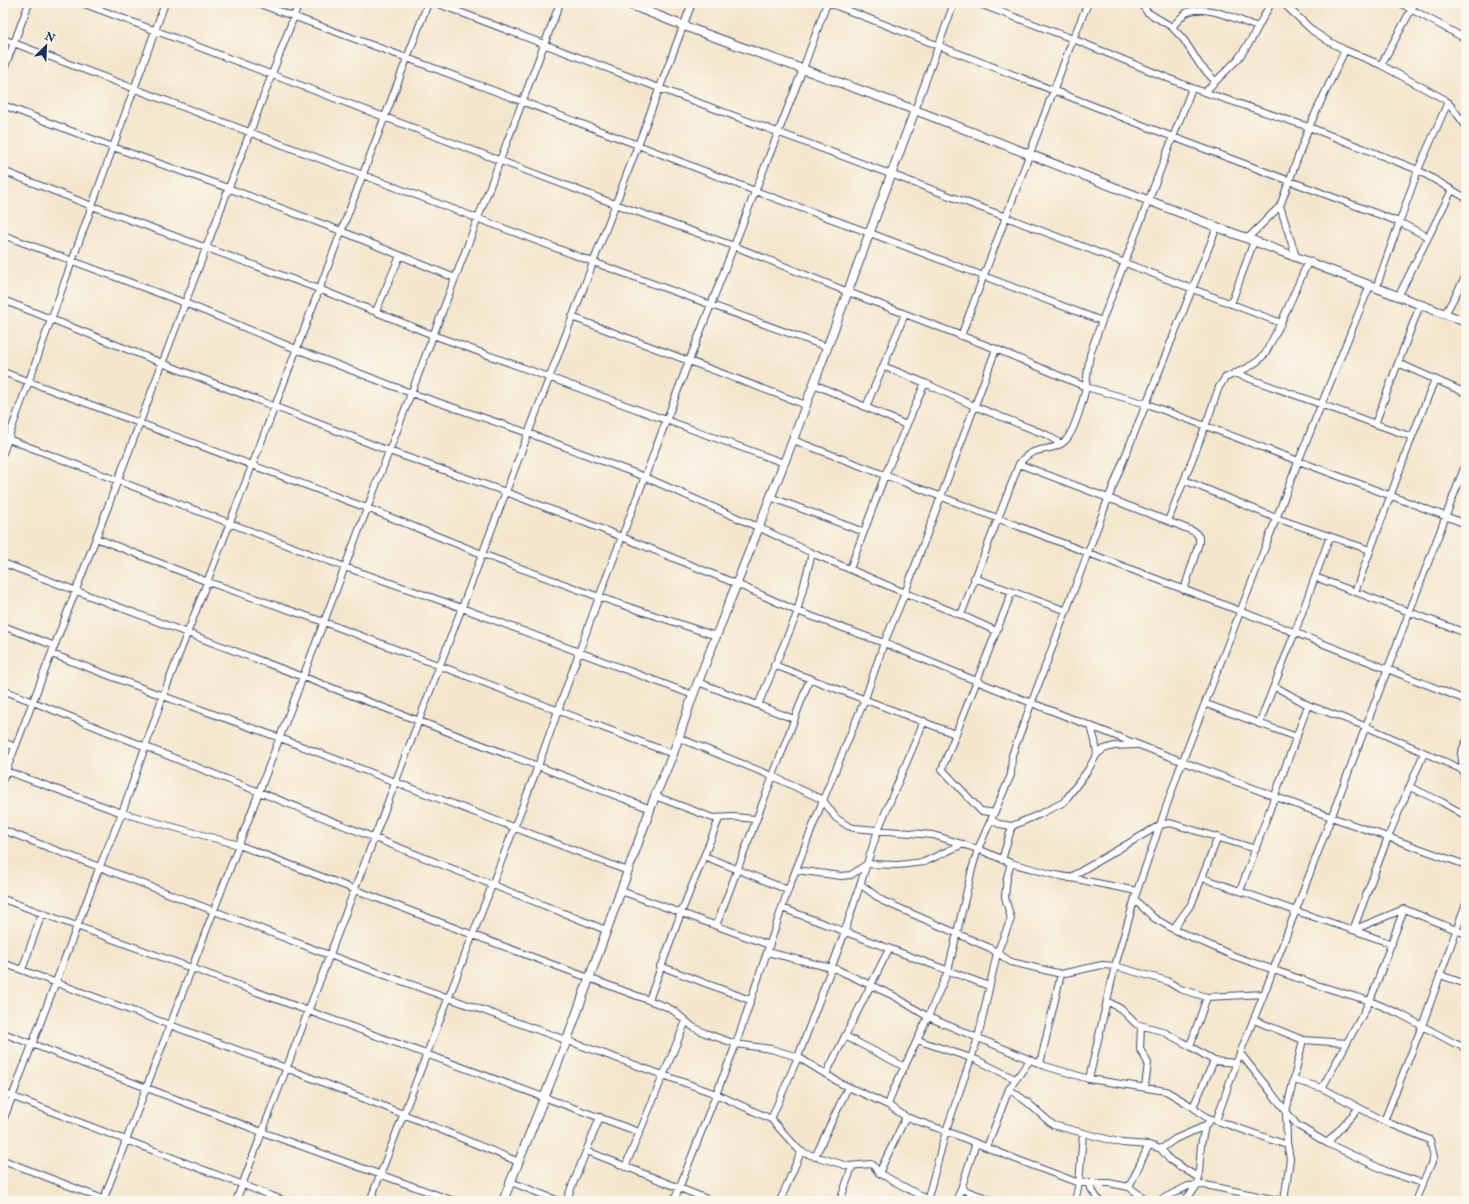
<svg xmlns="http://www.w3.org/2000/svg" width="1469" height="1204" viewBox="0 0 1469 1204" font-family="'IM FELL Double Pica',serif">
<rect width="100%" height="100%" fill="#fbf7ec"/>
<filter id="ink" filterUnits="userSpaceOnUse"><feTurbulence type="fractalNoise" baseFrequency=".025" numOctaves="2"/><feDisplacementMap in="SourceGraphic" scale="8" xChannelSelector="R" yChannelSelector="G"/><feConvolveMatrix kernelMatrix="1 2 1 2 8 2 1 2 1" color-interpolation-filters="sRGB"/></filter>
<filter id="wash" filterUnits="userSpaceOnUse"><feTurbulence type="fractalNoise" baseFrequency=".012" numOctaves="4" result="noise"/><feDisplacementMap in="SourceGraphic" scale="16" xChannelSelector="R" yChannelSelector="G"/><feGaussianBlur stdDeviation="0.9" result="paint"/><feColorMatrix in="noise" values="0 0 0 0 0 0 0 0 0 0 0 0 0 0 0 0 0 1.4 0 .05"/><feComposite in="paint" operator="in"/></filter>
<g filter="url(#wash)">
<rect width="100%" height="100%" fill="#f4e6cd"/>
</g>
<g filter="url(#ink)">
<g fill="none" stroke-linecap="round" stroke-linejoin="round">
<g stroke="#3c4a6f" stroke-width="8">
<path id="minor" d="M 82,3 L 615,204 L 734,246 L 848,292 L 996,349 L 1086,387 L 1147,404 L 1466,524
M 257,3 L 407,58 L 638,145 L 755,191 L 870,233 L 1102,321
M 436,3 L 659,88 L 1006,217 L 1281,323
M 829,3 L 1173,137 L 1399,222 L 1428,237
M 977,3 L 1073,39 L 1192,88 L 1309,127 L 1418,170 L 1466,198
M 1141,3 L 1147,12 L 1172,27 L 1184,40 L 1200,65 L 1215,81
M 1283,3 L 1313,31 L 1328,41 L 1345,50 L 1381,65 L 1444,99 L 1451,106 L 1466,126
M 1400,3 L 1466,39
M 1172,27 C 1176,23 1181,17 1186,13 C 1204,2 1239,21 1258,27
M 3,39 L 593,262 L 827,347
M 1381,65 L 1415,3
M 3,72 L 29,3
M 1205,92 L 1238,59 L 1251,40 L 1271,3
M 3,105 L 113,147 L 228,188 L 341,231 L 455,278
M 915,110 L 954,3
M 3,171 L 92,206 L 319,289 L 433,335 L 784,463
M 1280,206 L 1296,257
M 3,235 L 185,303 L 296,349 L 411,393 L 528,433 L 645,477 L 758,527 L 812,553 L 905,593 L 961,615 L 996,631
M 1247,239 L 1280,206 L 1309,127 L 1345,50
M 1376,288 L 1418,170 L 1448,102
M 1398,297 L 1452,190
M 3,300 L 162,363 L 389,451 L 506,492 L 622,537 L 737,584 L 797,611 L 884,643 L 996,689 L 1152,750 L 1303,807 L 1466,865
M 1231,304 L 1254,241
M 376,311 L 400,256
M 1445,314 L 1466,276
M 572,317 L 806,405
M 961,336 L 1073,39 L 1088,3
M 1398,363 L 1466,393
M 883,366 L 925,383 L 974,406 L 1047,435 L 1061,444
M 3,372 L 367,508 L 482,554 L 599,597 L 716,636
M 1234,373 L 1412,437
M 814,384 L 906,425
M 866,407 L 905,314
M 1375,424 L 1420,305
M 3,437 L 345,567 L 462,608 L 693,695
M 793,440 L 1240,611 L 1466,700
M 3,453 L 165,3
M 1019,464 L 1168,521 L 1195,532 L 1199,537 L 1199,543 L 1184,590
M 1184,480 L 1276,518 L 1370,550
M 770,497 L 864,532
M 1168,521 L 1205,427 L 1219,387 L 1225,378 L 1247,368 L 1258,361 L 1265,354 L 1281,323 L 1308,262
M 96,538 L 208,582 L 324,622 L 673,754
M 3,563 L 651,809
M 850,569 L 885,475 L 925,383
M 1315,577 L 1466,633
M 974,578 L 1067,611
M 1355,592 L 1412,437 L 1435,379
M 961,615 L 1019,464 C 1035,442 1051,455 1066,440 C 1074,432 1084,398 1086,386 C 1087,376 1088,365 1090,355 C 1093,344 1098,332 1102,321 L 1192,88
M 3,626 L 55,646
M 52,654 L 163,696 L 280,738 L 628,871
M 774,665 L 955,734
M 698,682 L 794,719
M 1274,686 L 1308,705 L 1365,726 L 1463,770
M 3,690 L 606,930
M 1206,704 L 1297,737
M 758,705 L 796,616 L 812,553
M 1259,724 L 1295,632 L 1330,536
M 1091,726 L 1095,741 L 1097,754
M 679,738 L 772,776 L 823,800 L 836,818 L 848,826 L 854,828 L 933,835 L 978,849 L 1011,863 L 1051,874 L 1137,891
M 3,742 L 15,747
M 1466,742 L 1461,753 L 1466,792
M 6,771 L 122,813 L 239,845 L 473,935 L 667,1007 L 674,1011 L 693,1027 L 705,1033 L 736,1044 L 771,1049 L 798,1057 L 840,1083 L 888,1105 L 906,1117 L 946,1131 L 1018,1160 L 1079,1183 L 1109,1183 L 1129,1187 L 1148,1201
M 3,779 L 96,538 L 299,3
M 1410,787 L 1442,802 L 1466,816
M 655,796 L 713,818 L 734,817 L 755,819
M 990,812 L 981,811 L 942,769 L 1012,592
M 991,820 L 999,824 L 1012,826 L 1040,814 L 1064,802 L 1088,770 L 1097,754 L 1104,749 L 1114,746 L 1135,745
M 3,830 L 329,955 L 716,1094 L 771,1119 L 798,1149 L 804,1153 L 848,1166 L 871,1164 L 873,1165 L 879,1173 L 930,1201
M 704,856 L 788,890
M 1002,860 L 1012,826
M 796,870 L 841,876 L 851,875 L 867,864 L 898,865 L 924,862 L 963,844
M 1069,878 L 1160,825 L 1170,823 L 1256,849
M 1203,878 L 1296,911 L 1353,930 L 1392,944
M 860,884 L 883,901 L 990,948 L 1011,962 L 1061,974 L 1102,965 L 1115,966 L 1167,981 L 1180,989 L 1207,997 L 1264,994
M 621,891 L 769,945
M 1240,891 L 1308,705
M 3,899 L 639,1132
M 1135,900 L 1154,918 L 1173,929 L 1234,956 L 1317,985 L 1370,1001 L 1400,1014 L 1454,1043 L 1466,1048
M 782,908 L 989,986
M 716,926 L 810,678
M 1173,929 L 1192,903 L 1218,837
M 1353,930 L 1388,837 L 1424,753
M 1353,930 L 1404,909 L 1466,934
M 767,952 L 836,969 L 894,996 L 928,1017 L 1045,1066 L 1089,1079 L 1166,1091 L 1193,1107 L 1206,1117 L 1287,1145
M 3,963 L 286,1068 L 403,1114 L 519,1162
M 660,966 L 750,1000
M 22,970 L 42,913
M 1440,975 L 1466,984
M 649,1000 L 681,913 L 719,819
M 1107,1001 L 1121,1009 L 1136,1024 L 1162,1031 L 1190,1046 L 1214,1061 L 1236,1063
M 1254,1020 L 1303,1040 L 1347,1043
M 1141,1026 L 1140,1049 L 1148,1063 L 1145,1087
M 3,1033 L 262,1132 L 454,1201
M 845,1036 L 905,1067
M 917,1040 L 977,1060 L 1015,1079
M 1190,1046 L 1207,997
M 1240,1053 L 1297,1125 L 1327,1143 L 1386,1171 L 1422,1183
M 1040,1064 L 1061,974
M 826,1074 L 889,949
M 1089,1079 L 1115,966 L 1137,891 L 1178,773 L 1298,462 L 1370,285
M 1294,1080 L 1322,1088 L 1384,1121 L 1430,1140 L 1434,1157 L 1415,1201
M 1322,1088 L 1370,1001 L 1404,909
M 1009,1089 L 1027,1102 L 1053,1125 L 1122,1143 L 1149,1145 L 1161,1149 L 1170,1160 L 1199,1178
M 3,1093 L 285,1201
M 888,1105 L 893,1091 L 928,1017 L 948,971 L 972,869 L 978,849 L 1011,775 L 1012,755 L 1108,499 L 1217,227
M 1193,1107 L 1214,1061
M 771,1119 L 798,1057 L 843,937 L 878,830 L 924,721
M 3,1121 L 100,866 L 122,813 L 163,696 L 275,406 L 428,3
M 1216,1121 L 1240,1053 L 1264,994 L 1466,463
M 1384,1121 L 1422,1026 L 1466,903
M 1327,1143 L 1359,1108
M 987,1147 L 1009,1089 L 1030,1060
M 1161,1149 L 1175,1139 L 1205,1126
M 587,1151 L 712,1201
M 815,1157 L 848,1087
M 3,1160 L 108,1201
M 625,1167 L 686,1021
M 879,1173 L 906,1117
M 511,1182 L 559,1201
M 1087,1182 L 1099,1201
M 1129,1187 L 1149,1145
M 961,1189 L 995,1201
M 103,1201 L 560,3
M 236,1201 L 692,3
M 370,1201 L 538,766 L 599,597 L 689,361 L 803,69 L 827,3
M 566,1201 L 600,1117
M 674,1201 L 736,1044 L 788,890 L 823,800 L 865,699 L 884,643 L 905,593 L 996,349
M 780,1201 L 801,1152
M 840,1201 L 852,1167
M 927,1201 L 946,1131 L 978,1038 L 997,953 L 1011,919 L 1005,897 L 1007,877 L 1011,863
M 956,1201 L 961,1189 L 976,1143
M 1075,1201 L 1079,1183 L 1083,1133
M 1158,1201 L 1188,1186 L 1205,1185 L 1283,1201
M 1184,1201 L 1198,1185 L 1201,1145 L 1205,1126 L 1211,1119
M 1284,1201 L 1290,1159 L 1287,1142 L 1286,1112 L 1303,1040"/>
</g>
<g stroke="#3c4a6f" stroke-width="10">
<path id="tertiary" d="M 626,3 L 684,26 L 915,110 L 1217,227 L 1466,322
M 503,1201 L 567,1040 L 655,796 L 673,754 L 693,695 L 793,440 L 915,110"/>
</g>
<use href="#minor" stroke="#fff" stroke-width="6"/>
<use href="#tertiary" stroke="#fff" stroke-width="8"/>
</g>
</g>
<rect width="1469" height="1204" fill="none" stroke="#fbf7ec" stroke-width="16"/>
<g transform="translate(46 46) rotate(24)" stroke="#fbf7ec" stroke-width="3" paint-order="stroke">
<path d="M0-3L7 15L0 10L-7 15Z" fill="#1b2f5e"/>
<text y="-6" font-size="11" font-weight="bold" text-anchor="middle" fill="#1b2f5e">N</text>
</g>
</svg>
